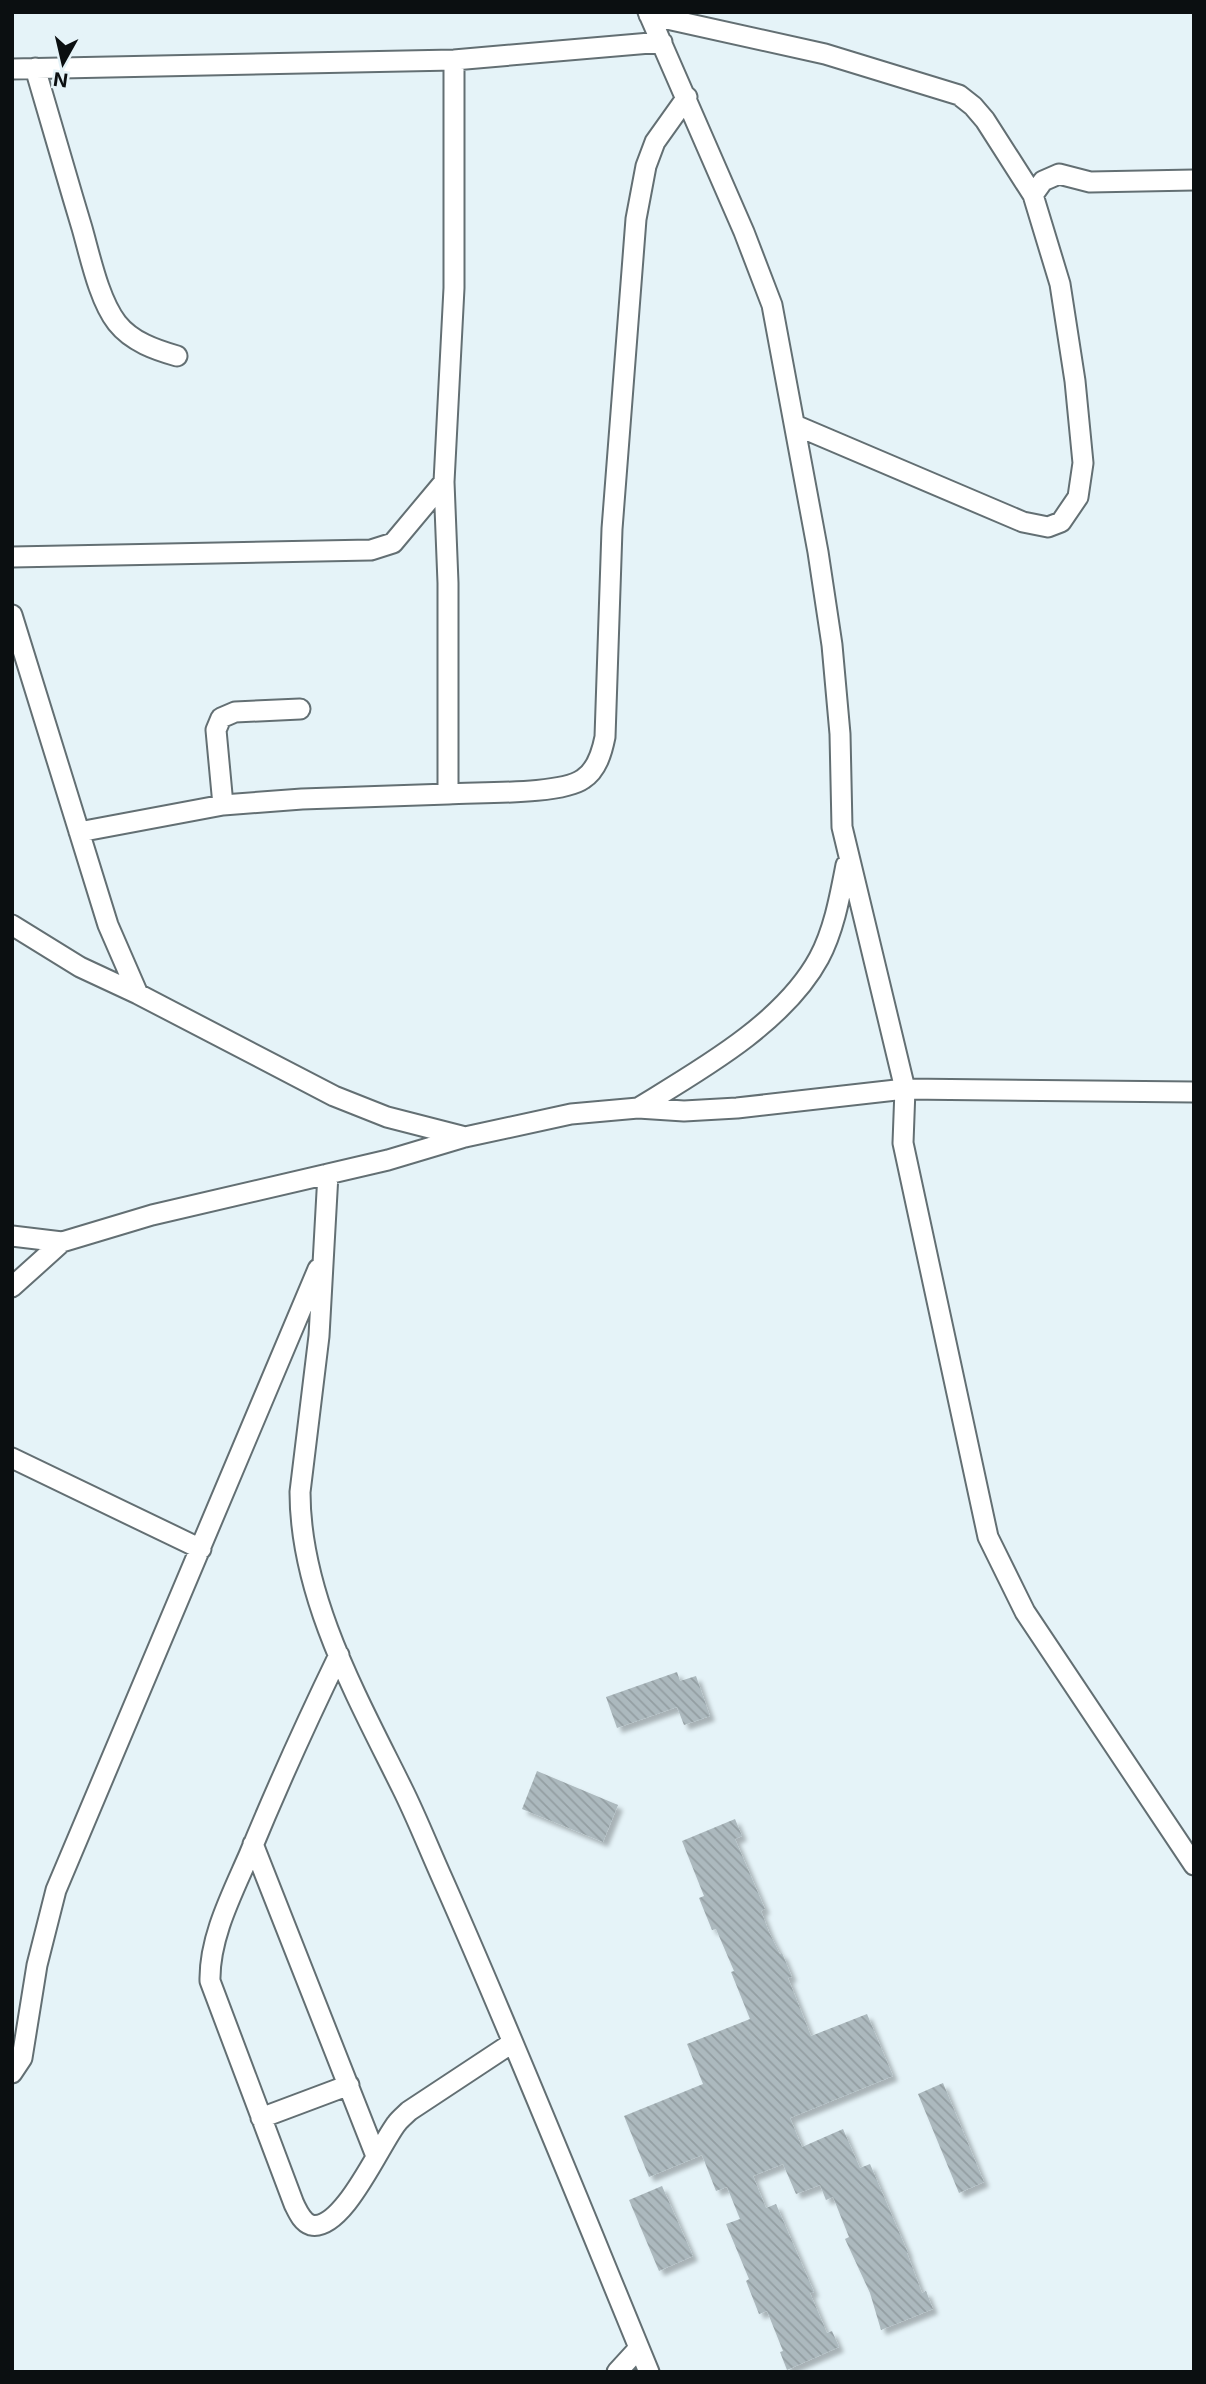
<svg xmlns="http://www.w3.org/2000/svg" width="1206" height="2384" viewBox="0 0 1206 2384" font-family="Inter,sans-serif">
<defs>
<pattern id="building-back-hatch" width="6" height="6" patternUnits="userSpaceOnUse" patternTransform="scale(1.75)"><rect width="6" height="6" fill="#acb9be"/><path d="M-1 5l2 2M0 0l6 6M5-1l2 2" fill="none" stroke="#939ea2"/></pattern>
<filter id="shadow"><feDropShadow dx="5" dy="5" stdDeviation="2" flood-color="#0004"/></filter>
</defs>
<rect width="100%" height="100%" fill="#e5f3f8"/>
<path fill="url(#building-back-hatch)" filter="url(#shadow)" d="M 677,1672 L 680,1681 L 696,1676 L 710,1716 L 684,1725 L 677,1707 L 617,1728 L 606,1697 Z
M 537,1771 L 618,1805 L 603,1842 L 522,1809 Z
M 735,1819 L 742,1836 L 735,1839 L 765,1909 L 761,1911 L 769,1932 L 780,1954 L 782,1953 L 792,1977 L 788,1978 L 811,2036 L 867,2014 L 893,2076 L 790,2118 L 802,2147 L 843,2129 L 860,2168 L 870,2164 L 908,2253 L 907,2253 L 922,2293 L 926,2291 L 933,2309 L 881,2330 L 870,2293 L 845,2239 L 849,2237 L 833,2197 L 826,2200 L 820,2185 L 796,2194 L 783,2164 L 753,2176 L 766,2208 L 776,2204 L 814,2292 L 810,2293 L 827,2333 L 832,2331 L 839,2347 L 787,2370 L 780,2352 L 783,2351 L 767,2311 L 759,2314 L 746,2281 L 749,2279 L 726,2224 L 740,2219 L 727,2187 L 716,2191 L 702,2155 L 649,2177 L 624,2116 L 703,2084 L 687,2044 L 750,2019 L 731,1972 L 734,1971 L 716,1929 L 712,1930 L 699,1898 L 704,1896 L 682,1841 Z
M 943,2083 L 984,2182 L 959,2193 L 918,2094 Z
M 662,2186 L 693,2256 L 659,2271 L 629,2200 Z"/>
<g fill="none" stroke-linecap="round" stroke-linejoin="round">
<g stroke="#636f73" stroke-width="23">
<path id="minor" d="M 648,12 L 744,232 L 772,305 L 818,552 L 832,645 L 840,734 L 842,827 L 905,1089 L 903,1143 L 988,1537 L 1025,1612 L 1194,1865
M 649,15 L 825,54 L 959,95 L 973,106 L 985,120 L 1033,195 L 1060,284 L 1075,381 L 1083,463 L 1078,497 L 1061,522 L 1048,527 L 1023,522 L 795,425
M 35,68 C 51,122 66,175 82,228 C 90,256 99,300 117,323 C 132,342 156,350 177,356
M 12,69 L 454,60 L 662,42
M 1033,195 L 1043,181 L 1059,174 L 1090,182 L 1194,180
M 12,557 L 371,550 L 393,543 L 444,482
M 12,615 L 108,925 L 138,994 L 334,1096 L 387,1117 L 465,1137
M 448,794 C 478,792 561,795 583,779 C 597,770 602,752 605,737 L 612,529 L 636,219 L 646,166 L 655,142 L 687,97
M 223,805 L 216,730 L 221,718 L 235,712 L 300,709
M 79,832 L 223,805 L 302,799 L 448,794 L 448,583 L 444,482 L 454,288 L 454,60
M 12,925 L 80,967 L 138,994
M 638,1108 C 700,1070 784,1023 819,958 C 834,930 840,896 846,865
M 328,1174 L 319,1336 L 300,1492 C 300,1596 357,1697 402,1788 C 417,1818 429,1849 443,1880 C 515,2042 581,2207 649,2372
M 12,1236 L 62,1242
M 12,1287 L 62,1242 L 152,1215 L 388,1160 L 465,1137 L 571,1114 L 638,1108 L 684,1111 L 737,1108 L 905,1089 L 1194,1092
M 12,1458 L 201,1549
M 339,1655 C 307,1721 277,1787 249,1855 C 232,1894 209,1938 210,1981 L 294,2204 C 298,2212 302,2222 311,2225 C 343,2232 380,2144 397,2123 C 400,2119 405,2115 409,2111 L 512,2043
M 253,1844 L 376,2156
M 12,2073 L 22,2058 L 37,1965 L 56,1890 L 318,1269
M 261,2118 L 349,2085
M 617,2372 L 639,2348"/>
</g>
<use href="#minor" stroke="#fff" stroke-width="19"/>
</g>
<rect width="1206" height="2384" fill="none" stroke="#0b0f11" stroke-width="28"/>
<g transform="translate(63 63) rotate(188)" stroke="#e5f3f8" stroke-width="5" paint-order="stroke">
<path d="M0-5L12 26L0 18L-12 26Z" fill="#0b0f11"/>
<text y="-10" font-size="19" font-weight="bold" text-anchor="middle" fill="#0b0f11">N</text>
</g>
</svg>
